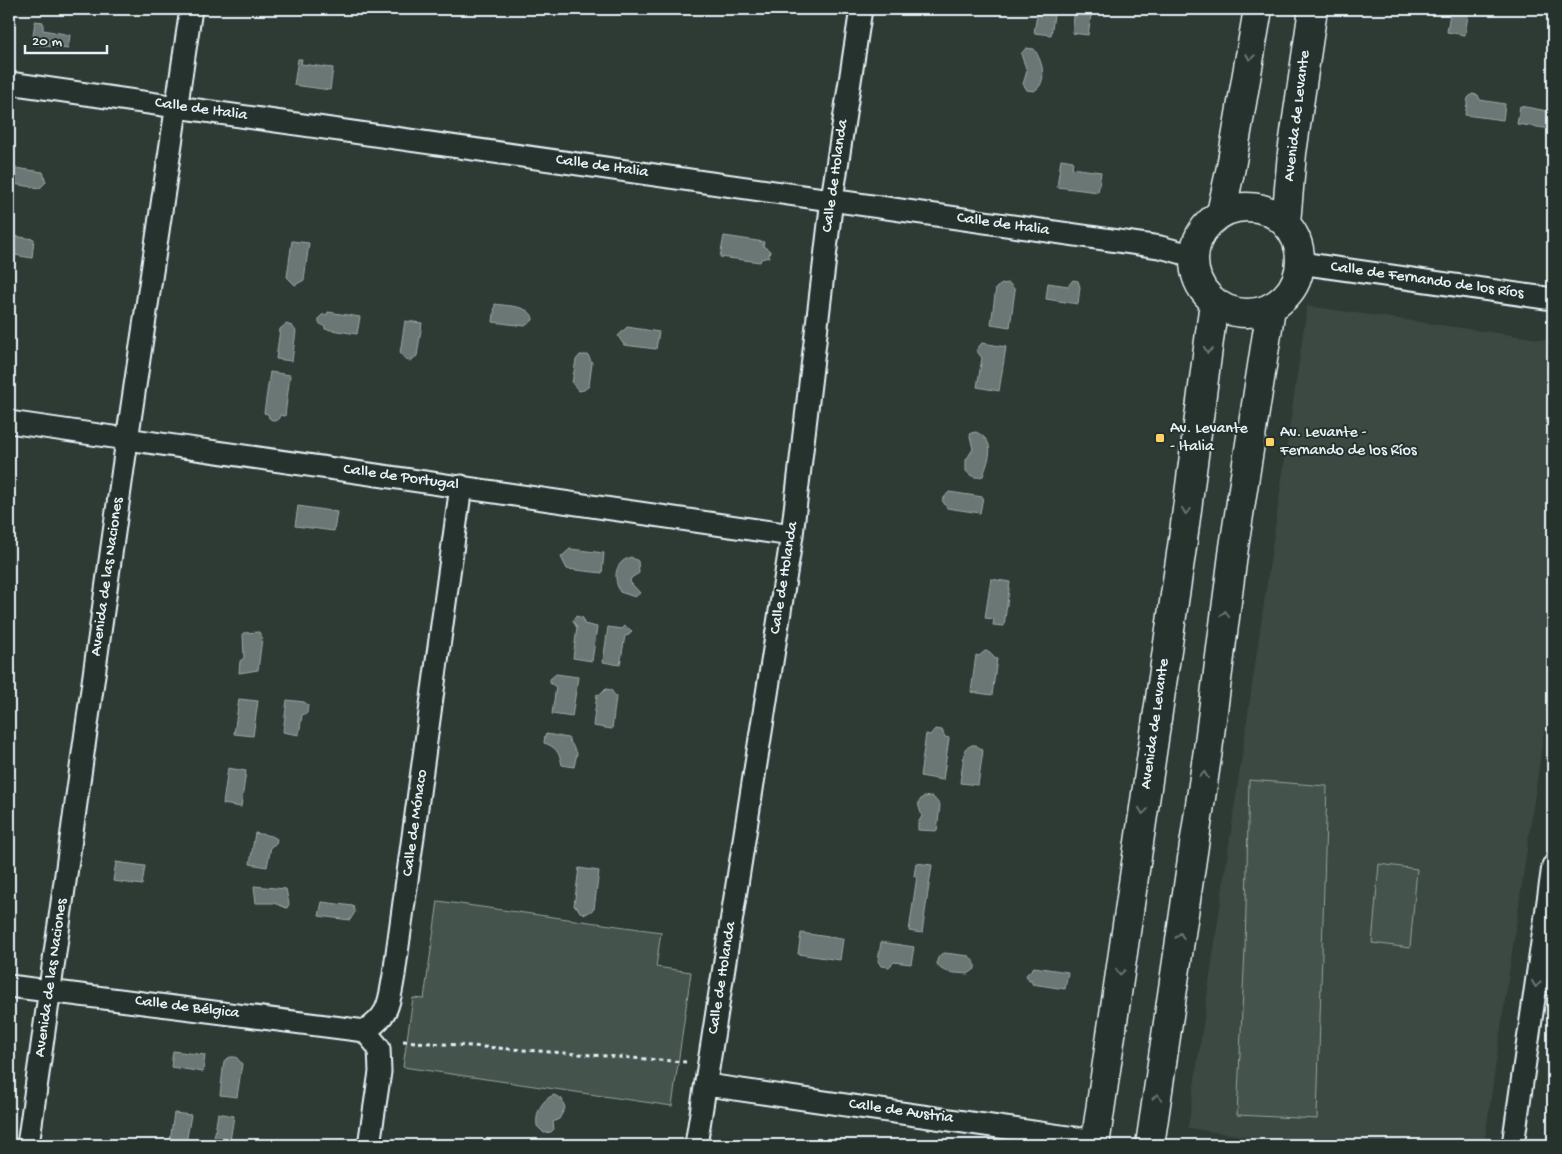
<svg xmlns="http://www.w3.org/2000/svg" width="1562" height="1154" viewBox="0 0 1562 1154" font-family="'Gochi Hand',sans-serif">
<rect width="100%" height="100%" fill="#2e3b35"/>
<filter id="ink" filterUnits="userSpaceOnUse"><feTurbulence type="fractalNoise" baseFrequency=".02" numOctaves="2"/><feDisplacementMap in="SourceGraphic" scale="10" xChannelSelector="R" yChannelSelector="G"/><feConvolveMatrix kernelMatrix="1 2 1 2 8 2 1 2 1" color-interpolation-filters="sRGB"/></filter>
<g filter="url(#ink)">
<path fill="#3b4843" d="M 1307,306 L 1553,341 L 1553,670 L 1484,1145 L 1304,1145 L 1188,1128 Z"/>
<path fill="#45524e" stroke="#96a2a3" d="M 1249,780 L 1327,786 L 1317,1119 L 1237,1115 L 1245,949 Z
M 1379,864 L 1417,869 L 1410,948 L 1372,943 Z
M 438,901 L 661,932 L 656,967 L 691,972 L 672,1106 L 403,1067 L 413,998 L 424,999 Z"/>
<path fill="#6b7775" stroke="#9da8a9" d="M 1038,9 L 1055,9 L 1051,35 L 1034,33 Z
M 1075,9 L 1092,9 L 1088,35 L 1072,33 Z
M 1446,9 L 1469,9 L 1465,35 L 1447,32 L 1450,13 Z
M 35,21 L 43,22 L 43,30 L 70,35 L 68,49 L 32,44 Z
M 1026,48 L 1034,49 C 1042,60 1049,83 1034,91 L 1027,90 L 1023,84 L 1027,71 L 1021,54 Z
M 298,59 L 302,59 L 301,64 L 333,68 L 330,90 L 294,85 Z
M 1472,94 L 1478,95 L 1480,100 L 1505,104 L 1503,120 L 1465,115 L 1468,98 Z
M 1520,106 L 1553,112 L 1553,127 L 1551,129 L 1517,124 Z
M 1061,159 L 1073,161 L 1072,168 L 1101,172 L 1098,192 L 1057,187 Z
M 15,168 L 43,172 L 46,182 L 40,188 L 13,184 Z
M 9,229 L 14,230 L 13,236 L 34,239 L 32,258 L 9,254 Z
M 724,236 L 764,242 L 763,246 L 770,251 L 769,257 L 761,259 L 760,262 L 720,257 Z
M 292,241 L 309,243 L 304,280 L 295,285 L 287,277 Z
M 1073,280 L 1078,281 L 1080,287 L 1078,304 L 1046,299 L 1048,283 L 1068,286 Z
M 1009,283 L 1015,290 L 1010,327 L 991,324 L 996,288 L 1002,284 Z
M 495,304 C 508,306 533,306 533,320 L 525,326 L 493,322 Z
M 328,312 L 360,317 L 357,334 L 325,329 L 325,327 L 319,323 L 319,318 L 322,315 L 327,315 Z
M 405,321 L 422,323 L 417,356 L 410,361 L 406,360 L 400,353 Z
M 286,324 L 292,326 L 296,331 L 292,361 L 276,359 L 280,329 Z
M 627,327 L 659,332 L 656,349 L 624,345 L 618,336 Z
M 982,343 L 1006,347 L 999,391 L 977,387 L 982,358 L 976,350 Z
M 580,355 L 588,355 L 592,363 L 589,386 L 584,390 L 579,391 L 572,383 L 576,360 Z
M 270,372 L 290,375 L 285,416 L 280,415 L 278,420 L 274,421 L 269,418 L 268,414 L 264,413 Z
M 976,432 C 997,442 989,458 983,476 C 976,479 970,476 966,471 L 966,460 L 973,449 L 970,436 L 971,433 Z
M 949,492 L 983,497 L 980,513 L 947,508 L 942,500 Z
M 298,506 L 337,512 L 334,531 L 295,526 Z
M 570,549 L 604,553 L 602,573 L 567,569 L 561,557 Z
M 631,557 L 638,561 L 639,573 L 631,578 L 630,582 L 640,593 L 635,597 L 620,592 C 613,578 614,562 631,557 Z
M 991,579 L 1010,582 L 1004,626 L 993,625 L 994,619 L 985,618 Z
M 576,616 L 583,618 L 584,624 L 597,627 L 592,661 L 573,658 L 577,628 L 573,621 Z
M 625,626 L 632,631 L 629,635 L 625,636 L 620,665 L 603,662 L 608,627 L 622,629 Z
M 259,632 L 262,638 L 258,670 L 239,673 L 240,661 L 244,658 L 243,633 Z
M 985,651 L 990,652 L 994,658 L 997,659 L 992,695 L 971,692 L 976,655 L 979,656 Z
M 556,674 L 578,677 L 572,717 L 552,714 L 556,687 L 550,683 L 550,679 Z
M 606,689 L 611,690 L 616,697 L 612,729 L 593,726 L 597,694 L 600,695 Z
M 239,699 L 258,701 L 253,736 L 234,734 Z
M 287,700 L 304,702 L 308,705 L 307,713 L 302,715 L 299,735 L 283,732 Z
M 935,729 L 942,730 L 945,737 L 949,738 L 943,780 L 920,776 L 926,734 L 930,735 Z
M 547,734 L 568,738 L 577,753 L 574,767 L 562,765 C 560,753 555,746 544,743 L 545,735 Z
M 972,745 L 976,745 L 983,751 L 978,785 L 960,783 L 965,749 Z
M 228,768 L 246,771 L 241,807 L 223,804 Z
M 932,796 L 940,805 L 937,831 L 918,830 L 918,823 L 922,816 C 920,808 915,804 923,797 Z
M 255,833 L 272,836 L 277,839 L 276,844 L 271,846 L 267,867 L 250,864 Z
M 116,862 L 145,866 L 142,885 L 113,881 Z
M 916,863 L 932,865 L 922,933 L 909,931 L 917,876 L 914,876 Z
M 579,868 L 599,871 L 594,909 L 586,914 L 580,912 L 577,907 L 574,906 Z
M 254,886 L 286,889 L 289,904 L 287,908 L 274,903 L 256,903 Z
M 322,902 L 353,906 L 355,912 L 350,920 L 319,916 Z
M 801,933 L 843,939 L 840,960 L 798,954 Z
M 881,942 L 914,947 L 911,964 L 894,962 L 889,967 L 881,966 L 878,961 Z
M 945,953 L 969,956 L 975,963 L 975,969 L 968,974 C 960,973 936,974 937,961 C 938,956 941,954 945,953 Z
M 1034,967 L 1068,972 L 1065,989 L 1032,984 L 1032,981 L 1029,981 L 1026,975 Z
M 173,1051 L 205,1055 L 203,1072 L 171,1067 Z
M 230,1057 L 236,1057 L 242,1064 L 237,1097 L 220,1095 L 224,1061 Z
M 554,1095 L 562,1099 L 565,1108 L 559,1119 L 553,1122 L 554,1129 L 551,1132 L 544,1133 L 537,1126 C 535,1113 542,1099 554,1095 Z
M 174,1113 L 191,1115 L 186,1143 L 182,1143 L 181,1145 L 173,1145 L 173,1142 L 170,1141 Z
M 218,1113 L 234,1116 L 230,1141 L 237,1145 L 213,1145 Z"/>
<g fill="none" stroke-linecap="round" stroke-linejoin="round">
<g stroke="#e8f1f8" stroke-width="25">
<path id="minor" d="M 9,83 L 1160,247 L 1194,256
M 1300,263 L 1553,299
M 9,422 L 792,535
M 9,986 L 365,1031
M 707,1085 L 1096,1141
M 28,1145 L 127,440 L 191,9
M 369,1145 L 380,1072 L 379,1048 L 365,1031 C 390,1015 389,1002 394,975 L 461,486
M 696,1145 L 792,535 L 832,199 L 861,9
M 1513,1145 L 1553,866"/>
</g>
<g stroke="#e8f1f8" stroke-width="31">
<path id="tertiary" d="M1194 260a53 53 0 1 1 106 0a53 53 0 1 1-106 0Z
M 1221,213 L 1231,167 L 1258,9
M 1286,223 L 1292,153 L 1313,9
M 1095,1145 L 1183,540 L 1214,302
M 1150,1145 L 1208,750 L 1234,547 L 1271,308"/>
</g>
<path stroke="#e8f1f8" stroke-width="3" stroke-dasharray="4 4" stroke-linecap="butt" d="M 403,1041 L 686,1062"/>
<use href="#minor" stroke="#26332d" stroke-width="21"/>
<use href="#tertiary" stroke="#26332d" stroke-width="28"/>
</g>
<defs><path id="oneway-chevron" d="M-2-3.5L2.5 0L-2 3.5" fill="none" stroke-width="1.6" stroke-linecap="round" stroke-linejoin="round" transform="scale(1.25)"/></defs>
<g stroke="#6a7674">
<use href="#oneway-chevron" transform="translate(1250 57) rotate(100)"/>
<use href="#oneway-chevron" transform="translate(1208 350) rotate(98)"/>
<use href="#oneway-chevron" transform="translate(1186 511) rotate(98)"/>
<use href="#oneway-chevron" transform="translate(1225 614) rotate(-83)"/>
<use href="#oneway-chevron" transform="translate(1204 775) rotate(-82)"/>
<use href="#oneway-chevron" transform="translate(1143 811) rotate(98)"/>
<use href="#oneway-chevron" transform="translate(1180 936) rotate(-82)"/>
<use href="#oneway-chevron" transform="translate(1120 972) rotate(98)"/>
<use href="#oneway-chevron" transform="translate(1536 984) rotate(98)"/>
<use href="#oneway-chevron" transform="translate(1157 1097) rotate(-82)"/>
</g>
</g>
<g fill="#ffd166" stroke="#26332d" stroke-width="2">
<rect x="1155" y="433" width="10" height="10" rx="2.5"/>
<rect x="1265" y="437" width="10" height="10" rx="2.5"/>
</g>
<g text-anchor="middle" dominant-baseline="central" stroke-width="4" stroke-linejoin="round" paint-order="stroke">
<g font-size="16" fill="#e8f1f8" stroke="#26332d">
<text transform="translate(201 110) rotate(8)">Calle de Italia</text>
<text transform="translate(1298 116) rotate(-83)">Avenida de Levante</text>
<text transform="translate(602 167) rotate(8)">Calle de Italia</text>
<text transform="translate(836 176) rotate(-82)">Calle de Holanda</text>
<text transform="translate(1003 225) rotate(8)">Calle de Italia</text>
<text transform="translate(1427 281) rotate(8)">Calle de Fernando de los Ríos</text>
<text transform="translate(401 478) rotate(8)">Calle de Portugal</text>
<text transform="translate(108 577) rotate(-82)">Avenida de las Naciones</text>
<text transform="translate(785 578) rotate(-81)">Calle de Holanda</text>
<text transform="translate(1156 724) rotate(-82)">Avenida de Levante</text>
<text transform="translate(416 823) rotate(-82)">Calle de Mónaco</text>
<text transform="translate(52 978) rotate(-82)">Avenida de las Naciones</text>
<text transform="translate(723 978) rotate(-81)">Calle de Holanda</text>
<text transform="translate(187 1008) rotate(7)">Calle de Bélgica</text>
<text transform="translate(901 1112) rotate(8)">Calle de Austria</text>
</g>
<g font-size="16" fill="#e8f1f8" stroke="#26332d" text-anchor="start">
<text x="1170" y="429">Av. Levante<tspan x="1170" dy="18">- Italia</tspan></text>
<text x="1280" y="433">Av. Levante -<tspan x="1280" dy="18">Fernando de los Ríos</tspan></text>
</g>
</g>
<rect width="1562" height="1154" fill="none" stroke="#26332d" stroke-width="30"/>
<rect x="15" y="15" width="1532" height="1124" fill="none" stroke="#e8f1f8" stroke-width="2" filter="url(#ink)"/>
<path d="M25 45v8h82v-8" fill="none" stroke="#e8f1f8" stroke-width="2.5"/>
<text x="32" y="45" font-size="15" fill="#e8f1f8" stroke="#26332d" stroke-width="4" paint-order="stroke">20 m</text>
</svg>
